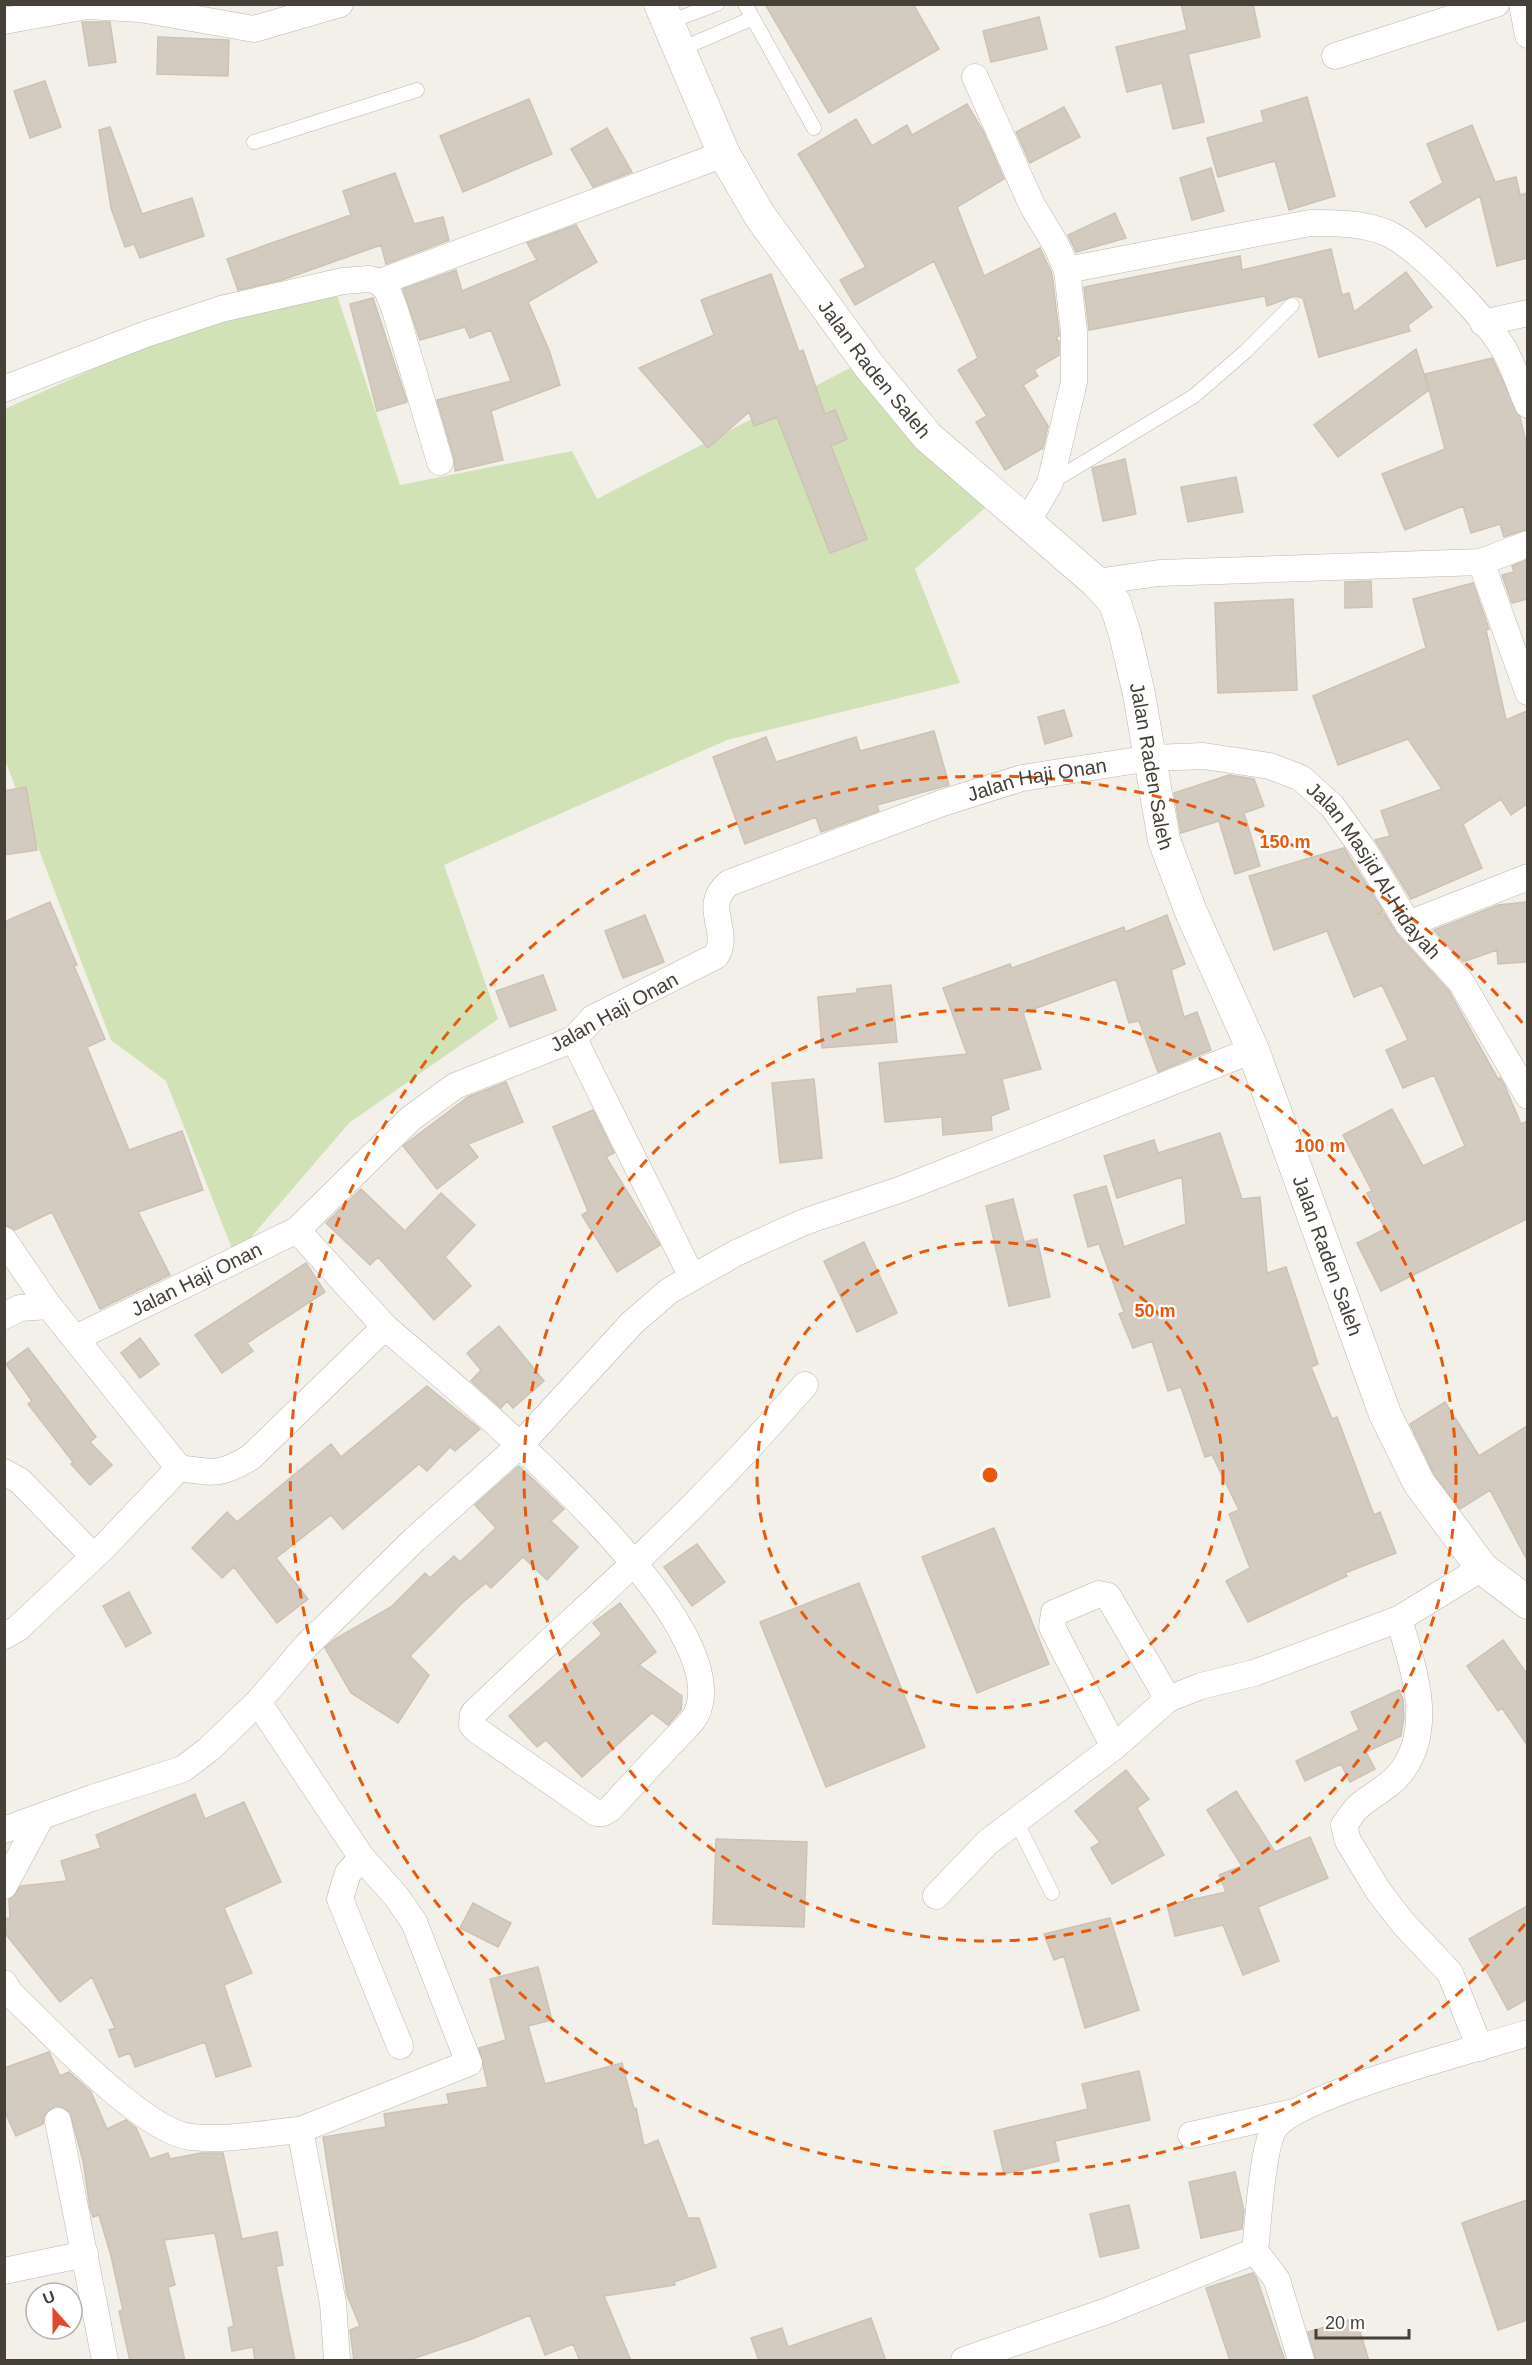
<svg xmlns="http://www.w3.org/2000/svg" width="1532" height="2365" viewBox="0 0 1532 2365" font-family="Helvetica,sans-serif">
<rect width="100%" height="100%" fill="#f3efe9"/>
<path fill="#d0e2b6" d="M 332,280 L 400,485 L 572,451 L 597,499 L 850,368 L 986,507 L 915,569 L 960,683 L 727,740 L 444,865 L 498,1019 L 349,1123 L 235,1256 L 166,1081 L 111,1040 L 5,760 L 5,409 L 181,329 Z"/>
<path fill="#d3cbc0" stroke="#cdc2b4" stroke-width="1.5" d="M 765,4 L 913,4 L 939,49 L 829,113 Z
M 1181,4 L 1253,4 L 1260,37 L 1188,54 L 1204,122 L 1173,129 L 1162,83 L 1127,92 L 1116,47 L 1187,30 Z
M 1039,17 L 1047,49 L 991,62 L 983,31 Z
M 82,22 L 110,22 L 116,62 L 89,66 Z
M 158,37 L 229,40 L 228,76 L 157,74 Z
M 45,81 L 61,127 L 30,138 L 14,91 Z
M 1307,97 L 1335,196 L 1289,210 L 1275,161 L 1218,177 L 1207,138 L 1264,122 L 1261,111 Z
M 529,99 L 552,154 L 463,192 L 440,136 Z
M 967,104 L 983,131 L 1004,179 L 957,207 L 984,276 L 1040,248 L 1052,274 L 1059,333 L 1059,336 L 1056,337 L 1059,342 L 1059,355 L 1034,370 L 1038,376 L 1023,385 L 1048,426 L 1043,448 L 1005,470 L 976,422 L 987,416 L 958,370 L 978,358 L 934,261 L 855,305 L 840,280 L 866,267 L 798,154 L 856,119 L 872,146 L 907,125 L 912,135 Z
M 1064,107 L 1080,137 L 1030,163 L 1016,132 Z
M 1472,125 L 1495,182 L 1516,177 L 1520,195 L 1527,193 L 1527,258 L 1497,266 L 1480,196 L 1426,227 L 1410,202 L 1443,183 L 1427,144 Z
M 110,127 L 142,214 L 192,198 L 204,236 L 140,258 L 134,244 L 125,247 L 111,208 L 99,130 Z
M 607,128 L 632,172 L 593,187 L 571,149 Z
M 1211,168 L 1224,211 L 1192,220 L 1180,178 Z
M 395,173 L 414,224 L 443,217 L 449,240 L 386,264 L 381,245 L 282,280 L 238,290 L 227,259 L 351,215 L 343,191 Z
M 1115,213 L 1126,238 L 1076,252 L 1068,235 Z
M 576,225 L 597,262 L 528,302 L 549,350 L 560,385 L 491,411 L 503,460 L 455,471 L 454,458 L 437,400 L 511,381 L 491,330 L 470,338 L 465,327 L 420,340 L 403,289 L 456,270 L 462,291 L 537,260 L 527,243 Z
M 1331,249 L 1342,295 L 1349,293 L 1354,312 L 1406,272 L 1432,307 L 1408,325 L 1410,331 L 1319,357 L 1303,298 L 1294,296 L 1267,306 L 1265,296 L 1089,330 L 1084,287 L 1240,256 L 1242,270 Z
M 771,274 L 799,352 L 803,350 L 825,414 L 835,410 L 847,439 L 831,446 L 867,539 L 830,553 L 777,417 L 754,426 L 749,412 L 708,448 L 639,368 L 714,335 L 701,300 Z
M 373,298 L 407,402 L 377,411 L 350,304 Z
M 1416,349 L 1429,390 L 1338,457 L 1314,425 Z
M 1492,358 L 1520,417 L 1527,447 L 1527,529 L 1504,537 L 1500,524 L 1471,533 L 1463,506 L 1405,530 L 1382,474 L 1445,449 L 1425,374 Z
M 1125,459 L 1136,514 L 1103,521 L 1092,468 Z
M 1236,477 L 1243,512 L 1188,522 L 1181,487 Z
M 1527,560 L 1527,599 L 1512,603 L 1502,575 L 1514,572 L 1512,566 Z
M 1371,581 L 1372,607 L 1345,608 L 1345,582 Z
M 1473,583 L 1489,629 L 1486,630 L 1506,720 L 1527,711 L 1527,804 L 1511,815 L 1501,799 L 1463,824 L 1482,868 L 1411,899 L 1375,840 L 1390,836 L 1381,811 L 1442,789 L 1408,739 L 1338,765 L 1313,696 L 1426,648 L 1413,599 Z
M 1293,599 L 1297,690 L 1218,693 L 1215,603 Z
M 1064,710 L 1072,736 L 1045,744 L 1038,717 Z
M 934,731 L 949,785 L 877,805 L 879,811 L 821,832 L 816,817 L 745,844 L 713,757 L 766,737 L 776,762 L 856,737 L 860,751 Z
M 1229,775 L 1254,779 L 1264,806 L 1244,813 L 1260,866 L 1235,874 L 1219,821 L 1181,833 L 1174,793 Z
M 26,787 L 37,850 L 4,855 L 4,791 Z
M 1344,848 L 1383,911 L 1376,914 L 1384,913 L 1397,934 L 1449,991 L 1498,1079 L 1500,1078 L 1504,1084 L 1521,1124 L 1527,1121 L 1527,1219 L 1381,1291 L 1357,1243 L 1385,1229 L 1367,1193 L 1372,1191 L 1343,1135 L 1392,1109 L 1423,1166 L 1465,1146 L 1434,1075 L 1403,1088 L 1386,1050 L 1408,1040 L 1382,985 L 1354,997 L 1327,931 L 1274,950 L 1249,876 Z
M 50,902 L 77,965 L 74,966 L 105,1039 L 87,1047 L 129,1150 L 182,1131 L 203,1190 L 138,1212 L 170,1275 L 100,1309 L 52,1212 L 15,1230 L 4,1225 L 4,922 Z
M 1527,902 L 1527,962 L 1498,964 L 1497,950 L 1463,962 L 1434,930 L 1498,905 Z
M 645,915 L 664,962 L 623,978 L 605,931 Z
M 1167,915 L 1185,964 L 1171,970 L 1184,1017 L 1197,1012 L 1211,1050 L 1158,1072 L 1139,1021 L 1129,1023 L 1116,979 L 1023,1013 L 1041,1069 L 1002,1079 L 1009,1109 L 991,1116 L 992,1130 L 943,1135 L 942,1117 L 885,1122 L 879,1063 L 967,1054 L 943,988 L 1010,964 L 1012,968 L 1124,927 L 1125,932 Z
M 543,975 L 556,1010 L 510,1027 L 496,991 Z
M 891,985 L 897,1042 L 822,1048 L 818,997 L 857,993 L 857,989 Z
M 814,1079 L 822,1158 L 780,1163 L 772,1083 Z
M 506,1082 L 523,1122 L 468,1144 L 478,1157 L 437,1189 L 403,1146 L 468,1097 Z
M 593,1110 L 614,1153 L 606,1157 L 660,1245 L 617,1272 L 582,1215 L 588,1211 L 553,1127 Z
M 1220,1133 L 1242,1199 L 1260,1197 L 1267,1273 L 1286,1267 L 1318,1364 L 1311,1367 L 1332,1419 L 1337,1417 L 1374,1515 L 1380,1512 L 1396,1553 L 1345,1573 L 1347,1576 L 1248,1622 L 1226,1581 L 1250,1568 L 1229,1514 L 1239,1510 L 1212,1455 L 1205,1457 L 1181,1387 L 1168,1391 L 1152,1341 L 1133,1348 L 1119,1314 L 1124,1312 L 1099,1244 L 1088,1247 L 1074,1195 L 1106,1186 L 1124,1247 L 1186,1224 L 1182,1177 L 1117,1198 L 1104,1156 L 1154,1140 L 1158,1153 Z
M 361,1189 L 405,1231 L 441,1193 L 475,1225 L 445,1257 L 471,1286 L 434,1320 L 378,1257 L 370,1265 L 326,1223 Z
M 1013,1199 L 1024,1242 L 1037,1239 L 1050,1297 L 1009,1306 L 986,1206 Z
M 864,1242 L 897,1313 L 857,1332 L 824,1261 Z
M 306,1263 L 325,1292 L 247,1343 L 253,1351 L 222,1373 L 195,1335 Z
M 499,1326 L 544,1381 L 513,1408 L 507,1401 L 501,1408 L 471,1381 L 481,1370 L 467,1353 Z
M 140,1338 L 159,1364 L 140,1378 L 121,1353 Z
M 28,1348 L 96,1437 L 90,1442 L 112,1465 L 90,1485 L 71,1464 L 73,1462 L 28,1404 L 32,1401 L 6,1364 Z
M 427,1386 L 480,1429 L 455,1451 L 450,1447 L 427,1471 L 419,1464 L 343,1529 L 331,1515 L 276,1558 L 308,1599 L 277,1623 L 234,1567 L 222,1578 L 192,1548 L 227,1512 L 237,1522 L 331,1444 L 341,1457 Z
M 1445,1402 L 1479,1456 L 1527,1426 L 1527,1560 L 1490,1490 L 1460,1509 L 1434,1474 L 1410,1424 Z
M 519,1466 L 564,1509 L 551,1521 L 578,1547 L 547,1580 L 523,1557 L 491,1588 L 486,1583 L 463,1602 L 410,1656 L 429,1675 L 398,1723 L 351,1693 L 325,1648 L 335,1639 L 391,1607 L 425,1573 L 430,1578 L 454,1556 L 460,1562 L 496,1528 L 475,1505 Z
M 994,1528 L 1049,1664 L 977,1693 L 922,1557 Z
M 697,1544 L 725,1582 L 692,1606 L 664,1567 Z
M 859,1583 L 925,1747 L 826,1787 L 760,1622 Z
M 129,1592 L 151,1633 L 126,1647 L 103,1606 Z
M 620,1603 L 656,1652 L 639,1665 L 682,1696 L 681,1710 L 668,1725 L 652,1713 L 582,1777 L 546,1740 L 537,1747 L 509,1716 L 602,1634 L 593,1623 Z
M 1503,1640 L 1527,1674 L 1527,1745 L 1502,1708 L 1498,1711 L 1467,1666 Z
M 1399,1690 L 1403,1699 L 1404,1716 L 1401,1736 L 1366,1752 L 1375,1769 L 1350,1782 L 1341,1764 L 1305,1781 L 1296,1761 L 1359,1730 L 1351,1712 Z
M 1126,1770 L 1149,1799 L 1137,1808 L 1164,1855 L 1112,1884 L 1091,1848 L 1100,1842 L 1075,1811 Z
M 1236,1791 L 1275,1852 L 1310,1837 L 1328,1878 L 1258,1907 L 1279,1961 L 1243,1975 L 1223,1925 L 1175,1936 L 1167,1905 L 1226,1892 L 1219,1875 L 1242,1866 L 1207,1810 Z
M 195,1794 L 205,1819 L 244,1802 L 281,1882 L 224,1908 L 252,1973 L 224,1985 L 251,2066 L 216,2077 L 205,2042 L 135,2067 L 130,2053 L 119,2057 L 109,2030 L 115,2028 L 92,1977 L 60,2002 L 4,1932 L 4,1919 L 10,1918 L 9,1900 L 21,1886 L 67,1881 L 61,1861 L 101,1848 L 96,1835 Z
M 716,1839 L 807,1842 L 804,1927 L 713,1924 Z
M 473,1903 L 511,1923 L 498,1947 L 460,1928 Z
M 1527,1906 L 1527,1999 L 1508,2010 L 1469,1939 Z
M 1110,1918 L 1139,2010 L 1085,2028 L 1064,1956 L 1054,1960 L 1044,1934 Z
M 538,1967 L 552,2020 L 528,2026 L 545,2084 L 622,2063 L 634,2109 L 636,2108 L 644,2146 L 658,2140 L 688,2218 L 699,2218 L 716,2267 L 674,2282 L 675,2285 L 604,2296 L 631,2361 L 580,2361 L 573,2344 L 545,2355 L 530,2315 L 472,2339 L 406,2361 L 354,2361 L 350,2330 L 360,2326 L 347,2295 L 323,2137 L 386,2127 L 384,2114 L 449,2104 L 447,2094 L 488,2087 L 479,2048 L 506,2040 L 490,1979 Z
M 49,2052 L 60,2076 L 69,2072 L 91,2092 L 107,2129 L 126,2120 L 136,2128 L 150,2159 L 168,2153 L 170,2159 L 201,2153 L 223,2153 L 242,2239 L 277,2232 L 283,2265 L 276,2266 L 295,2361 L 255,2361 L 253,2347 L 232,2351 L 228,2328 L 234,2326 L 215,2233 L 164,2240 L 175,2285 L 168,2287 L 185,2361 L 130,2361 L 119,2311 L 123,2310 L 111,2256 L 99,2215 L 93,2217 L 90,2208 L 83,2161 L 70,2112 L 62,2107 L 55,2106 L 44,2116 L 43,2124 L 16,2136 L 4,2110 L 4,2068 Z
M 1139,2071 L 1150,2120 L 1055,2141 L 1059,2161 L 1004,2174 L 994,2131 L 1088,2109 L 1082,2084 Z
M 1235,2172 L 1244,2211 L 1242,2229 L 1201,2238 L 1189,2182 Z
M 1527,2200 L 1527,2320 L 1498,2330 L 1462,2223 Z
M 1129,2205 L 1139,2248 L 1100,2257 L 1090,2214 Z
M 1253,2273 L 1257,2279 L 1285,2361 L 1230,2361 L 1206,2288 Z
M 871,2318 L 886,2361 L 759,2361 L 751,2338 L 782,2328 L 788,2347 Z
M 1356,2318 L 1369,2361 L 1316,2361 L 1308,2332 Z"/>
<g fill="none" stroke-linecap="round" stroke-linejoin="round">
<g stroke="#bdb7ad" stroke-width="15">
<path id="service" d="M 745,4 L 814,128
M 666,23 L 717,4
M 679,50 L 753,18
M 254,142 L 417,90
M 1050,483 L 1194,396 L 1246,351 L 1292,305
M 1016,1821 L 1052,1893"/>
</g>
<g stroke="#bdb7ad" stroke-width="27">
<g id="minor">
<path d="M 1522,4 L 1528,35"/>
<path d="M 4,21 L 87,6 L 140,9 L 254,29 L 340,4"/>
<path d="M 1335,56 L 1496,4"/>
<path d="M 975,77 L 1032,205 L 1056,245 L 1067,270 L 1074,332 L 1074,382 L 1050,483 L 1026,524"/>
<path d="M 1067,270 L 1310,223 C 1336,223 1364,223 1387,233 C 1420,248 1482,315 1502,346 C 1513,363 1519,386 1528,405"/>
<path d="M 380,282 L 388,292 L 395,310 L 440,462"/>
<path d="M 1483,323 L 1528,313"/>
<path d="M 4,389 L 146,334 L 221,309 L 343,281 L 369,279 L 380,282 L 724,154"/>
<path d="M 1481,562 L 1528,692"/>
<path d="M 1096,582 L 1159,573 L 1481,562 L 1528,544"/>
<path d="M 1408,924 L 1528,877"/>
<path d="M 574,1039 L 692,1277"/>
<path d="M 297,1230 L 385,1327"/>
<path d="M 4,1240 L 49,1306 L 179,1468 C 214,1473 220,1476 251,1457 L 385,1327 C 452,1385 743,1620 696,1715 C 692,1723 681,1732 675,1739 C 653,1762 631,1786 610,1809 L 603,1813 L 596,1813 L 478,1731 L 472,1725 L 473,1714 C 555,1634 643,1559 722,1476 C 751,1447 778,1415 805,1385"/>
<path d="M 4,1316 L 20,1308 L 49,1306"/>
<path id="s1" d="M 76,1338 L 297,1230 L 410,1119 L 455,1086 L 574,1039 L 593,1018 L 716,956 C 732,930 700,907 729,883 L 942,803 L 1022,778 L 1151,758 L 1204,756 L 1270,766 L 1301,778 L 1332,806 L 1363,849 L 1408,924 L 1461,982 L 1528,1096"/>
<path d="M 4,1472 L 20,1481 L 93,1556"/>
<path d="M 1399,1619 C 1413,1668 1435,1726 1402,1771 C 1390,1787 1373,1794 1359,1806 C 1353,1811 1349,1819 1344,1825 L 1348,1841 L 1379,1892 L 1403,1923 L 1450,1973 L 1480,2048"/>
<path d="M 4,1636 L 17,1629 L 104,1547 L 179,1468"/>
<path d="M 258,1702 L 362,1858 L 396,1896 L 414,1922 L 469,2063 L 300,2130"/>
<path d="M 1114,1747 L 1052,1627 L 1054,1613 L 1099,1594 L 1108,1596 L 1168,1699"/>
<path d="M 4,1830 L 92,1798 L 183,1769 L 209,1749 L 258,1702 L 306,1646 L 415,1539 L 521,1444 L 632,1323 L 669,1291 L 736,1253 L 804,1222 L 902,1189 L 1253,1050"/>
<path d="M 362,1858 L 348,1873 L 340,1899 L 400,2046"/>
<path d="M 4,1886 L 40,1819"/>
<path d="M 936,1896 L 988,1842 L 1114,1747 L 1168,1699 L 1201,1686 L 1254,1673 L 1399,1619 L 1482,1568"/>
<path d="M 4,1983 L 10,1993 C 48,2029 143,2132 191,2137 C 226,2141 265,2133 300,2130 L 333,2303 L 337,2360"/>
<path d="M 58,2121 L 105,2360"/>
<path d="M 1191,2135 L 1294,2112"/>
<path d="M 1255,2251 L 1277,2280 L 1301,2360"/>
<path d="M 4,2271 L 85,2254"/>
<path d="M 964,2360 L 1107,2311 L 1255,2251 C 1258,2227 1262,2143 1276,2126 C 1305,2093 1478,2049 1528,2033"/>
</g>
</g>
<g stroke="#bdb7ad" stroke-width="33">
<g id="tertiary">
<path id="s2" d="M 660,4 L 724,154 L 760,216 L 870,367 L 928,437 L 1096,582 L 1115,603 L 1125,634 L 1139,694 L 1164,840 L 1191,912 L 1253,1050 L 1385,1414 L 1419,1483 L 1482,1568 L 1528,1603"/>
</g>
</g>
<use href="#service" stroke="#fff" stroke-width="14"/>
<use href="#minor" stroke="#fff" stroke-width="26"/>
<use href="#tertiary" stroke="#fff" stroke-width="32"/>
</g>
<g fill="none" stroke="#e8590c" stroke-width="3" stroke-dasharray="10 8">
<circle cx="990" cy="1475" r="233"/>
<circle cx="990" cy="1475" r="466"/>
<path d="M1525 1924A699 699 0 1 1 1525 1026"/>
</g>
<g text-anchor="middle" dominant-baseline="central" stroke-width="4.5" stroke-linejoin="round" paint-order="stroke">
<g font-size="20" fill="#454038" stroke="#fff">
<text stroke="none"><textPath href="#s2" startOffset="426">Jalan Raden Saleh</textPath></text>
<text stroke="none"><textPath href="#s2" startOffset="930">Jalan Raden Saleh</textPath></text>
<text stroke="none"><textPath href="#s1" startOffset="1158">Jalan Haji Onan</textPath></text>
<text stroke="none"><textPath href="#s1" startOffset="1546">Jalan Masjid Al-Hidayah</textPath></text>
<text transform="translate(614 1012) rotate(-29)">Jalan Haji Onan</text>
<text stroke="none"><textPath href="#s2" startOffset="1452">Jalan Raden Saleh</textPath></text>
<text stroke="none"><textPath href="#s1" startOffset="134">Jalan Haji Onan</textPath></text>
</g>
</g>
<circle cx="990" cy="1475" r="9" fill="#e8590c" stroke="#fff" stroke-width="3"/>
<g font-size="18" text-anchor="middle" font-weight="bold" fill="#e8590c" stroke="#fff" stroke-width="4.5" stroke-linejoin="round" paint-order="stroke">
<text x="1285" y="848">150 m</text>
<text x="1320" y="1152">100 m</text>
<text x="1155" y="1317">50 m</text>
</g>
<rect width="1532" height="2365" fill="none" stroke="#454038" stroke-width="12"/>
<g transform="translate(54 2311) rotate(339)"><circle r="28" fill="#ffffff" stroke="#b5b3af" stroke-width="1.5"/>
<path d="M0-4.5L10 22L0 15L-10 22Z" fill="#e24731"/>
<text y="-9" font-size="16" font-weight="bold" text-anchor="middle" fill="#454038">U</text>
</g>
<path d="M1316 2329v9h93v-9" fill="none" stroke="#454038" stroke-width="3"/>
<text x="1325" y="2329" font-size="18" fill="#454038" stroke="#ffffff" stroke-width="4.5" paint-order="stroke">20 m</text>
</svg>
